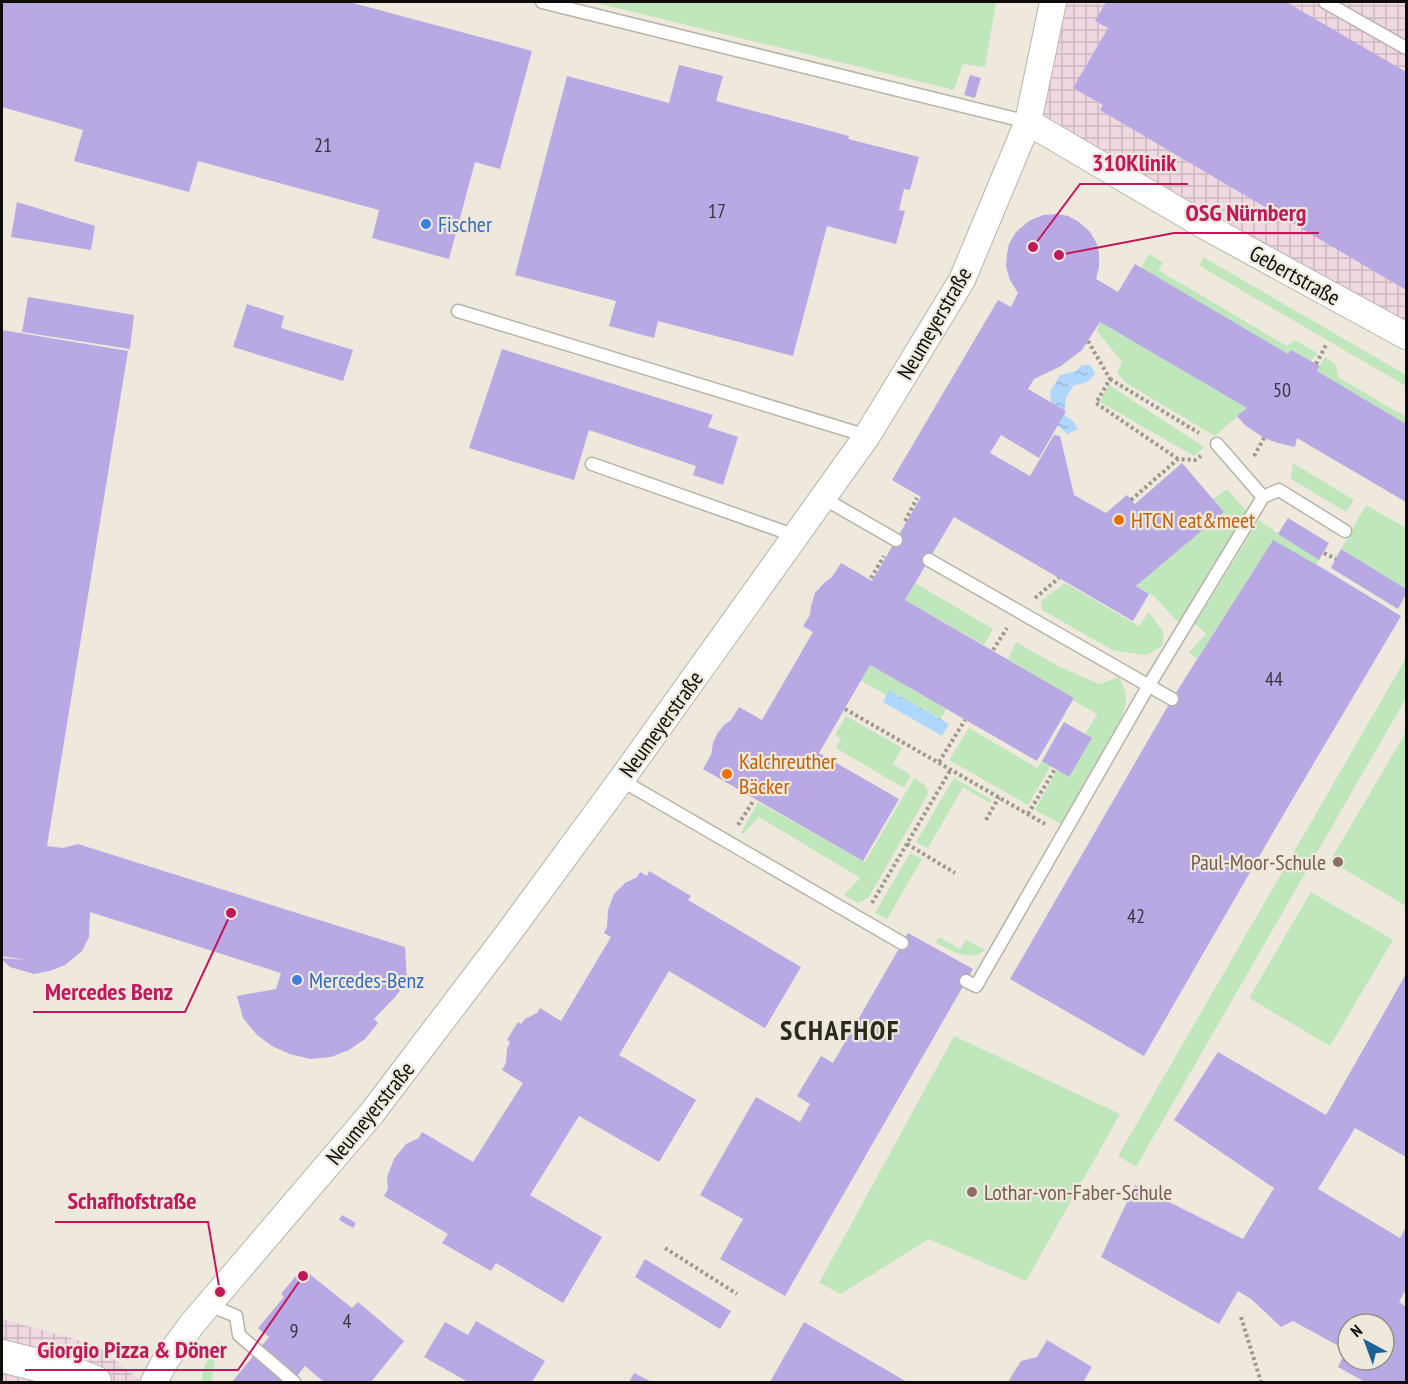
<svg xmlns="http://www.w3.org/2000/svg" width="1408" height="1384" viewBox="0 0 1408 1384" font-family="'PT Sans Narrow',sans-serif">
<defs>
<pattern id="industrial-grid" width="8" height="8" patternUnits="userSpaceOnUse" patternTransform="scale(1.5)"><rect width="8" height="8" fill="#f0d8e2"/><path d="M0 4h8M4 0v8" fill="none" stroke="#cdb8c1"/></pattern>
<pattern id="water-ripples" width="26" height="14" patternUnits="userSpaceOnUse" patternTransform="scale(1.5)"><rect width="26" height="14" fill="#afd7fd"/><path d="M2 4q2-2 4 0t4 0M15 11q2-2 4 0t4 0" fill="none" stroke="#95b7d8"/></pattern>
</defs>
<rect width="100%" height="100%" fill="#eee9dc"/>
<path fill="url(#industrial-grid)" d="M 1055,2 L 1406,2 L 1406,333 L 1028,122 Z
M 2,1319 L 96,1345 L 142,1382 L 2,1382 Z"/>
<path fill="#c0e6bc" d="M 592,2 L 996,2 L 985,67 L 963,64 L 954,90 Z
M 1149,254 L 1163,263 L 1158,270 L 1287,346 L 1295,340 L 1317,353 L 1311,361 L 1292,350 L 1288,354 L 1141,268 Z
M 1203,257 L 1406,375 L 1406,386 L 1200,266 Z
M 1100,322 L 1247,408 L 1215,436 L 1126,383 L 1117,373 L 1122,362 L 1097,331 Z
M 1325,357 L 1336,365 L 1338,377 L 1406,417 L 1406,424 L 1317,371 Z
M 1109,385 L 1204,447 L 1194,456 L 1100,402 Z
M 1293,463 L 1354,500 L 1346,512 L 1291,479 Z
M 1227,489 L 1248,513 L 1181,622 L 1176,620 L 1154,596 L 1136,586 L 1224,512 L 1213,499 Z
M 1366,505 L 1406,528 L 1406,589 L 1341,549 Z
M 1259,520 L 1278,534 L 1319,560 L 1316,565 L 1272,541 L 1197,659 L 1189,652 L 1206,634 L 1195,624 Z
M 915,583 L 993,629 L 984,645 L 905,600 Z
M 1065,583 L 1139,626 L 1149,612 L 1164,633 L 1162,646 L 1147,655 L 1114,651 L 1042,610 L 1041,601 Z
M 1016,642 L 1058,666 L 1099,684 L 1119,677 C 1128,695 1128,698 1122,717 L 1061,824 L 1035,810 L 1057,770 L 1069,777 L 1092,738 L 1085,734 L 1097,714 L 1074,701 L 1074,698 L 1008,659 Z
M 1406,658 L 1406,698 L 1136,1167 L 1118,1156 Z
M 870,665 L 946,709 L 941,719 L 890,691 L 887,695 L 861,681 Z
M 846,716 L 902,748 L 893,764 L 911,775 L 904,788 L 836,748 L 841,739 L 835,735 Z
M 969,728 L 1037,768 L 1042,761 L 1051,766 L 1028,805 L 949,760 Z
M 1406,732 L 1406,906 L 1330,861 Z
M 914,778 L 926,786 L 928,794 L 869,897 L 858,903 L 844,895 L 860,878 L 759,817 L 743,834 L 741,833 L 758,802 L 865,862 Z
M 954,778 L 992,800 L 990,803 L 963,787 L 928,848 L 916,842 Z
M 910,853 L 922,859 L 887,919 L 875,913 Z
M 1311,892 L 1393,940 L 1330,1046 L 1249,998 Z
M 939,937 L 960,949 L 966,940 L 985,950 C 970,963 950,950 936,943 Z
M 954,1036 L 1120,1114 L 1026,1281 L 929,1239 L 841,1294 L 819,1283 Z
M 219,1338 L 211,1382 L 202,1382 L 202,1371 Z"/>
<path fill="url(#water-ripples)" d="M 1082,365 L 1090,365 L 1095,373 C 1091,382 1083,384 1074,385 L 1066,398 L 1064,415 L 1073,421 L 1078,429 L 1068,434 L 1059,427 L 1053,413 L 1050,392 L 1060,375 L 1076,371 Z
M 889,690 L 949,724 L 942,736 L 883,702 Z"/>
<path fill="#b8a8e3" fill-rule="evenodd" d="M 2,2 L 349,2 L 532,51 L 500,169 L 475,162 L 449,259 L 372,238 L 379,210 L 198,161 L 189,192 L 74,161 L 83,130 L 2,107 Z
M 1106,2 L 1286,2 L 1406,72 L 1406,290 L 1100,110 L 1103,105 L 1073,88 L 1108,28 L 1095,21 Z
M 679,65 L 723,76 L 716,101 L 849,136 L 848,139 L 919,157 L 910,190 L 904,189 L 899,210 L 905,211 L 896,244 L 827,226 L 793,356 L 658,321 L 654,338 L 609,326 L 616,301 L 515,275 L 567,76 L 669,103 Z
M 970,75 L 981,78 L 975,98 L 964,95 Z
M 17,202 L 95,226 L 91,250 L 11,237 Z
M 1057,214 L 1068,216 L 1079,222 L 1090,232 L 1096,242 L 1099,253 L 1099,267 L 1096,279 L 1118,292 L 1135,264 L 1288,354 L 1291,350 L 1320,366 L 1317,371 L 1406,424 L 1406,502 L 1297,438 L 1295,447 L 1278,443 L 1264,438 L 1245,425 L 1237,416 L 1247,408 L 1100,322 L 1082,350 L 1061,366 L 1034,379 L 1028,389 L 1066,411 L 1039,458 L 1001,435 L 990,453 L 1030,476 L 1054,435 L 1060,436 L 1074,495 L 1106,513 L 1127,495 L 1135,504 L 1182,463 L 1224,512 L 1136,586 L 1149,594 L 1133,621 L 954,517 L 905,600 L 1074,698 L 1037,761 L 870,665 L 819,753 L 899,799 L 863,861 L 703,769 L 711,755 L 713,743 L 717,734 L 724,725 L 731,720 L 739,707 L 762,720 L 813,632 L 803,626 L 810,615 L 811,606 L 815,593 L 825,582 L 832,577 L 841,563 L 872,581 L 921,497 L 892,480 L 998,300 L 1011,307 L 1018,293 L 1010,280 L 1006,266 L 1007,254 L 1009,244 L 1016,232 L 1029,221 L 1043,215 Z
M 28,297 L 134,315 L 130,349 L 22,332 Z
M 247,304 L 284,316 L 281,328 L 353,350 L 343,381 L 233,347 Z
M 2,330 L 128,351 L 47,846 L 63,848 L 78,844 L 405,947 L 407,981 L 396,996 L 374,1019 L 378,1023 L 365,1039 L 349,1050 L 331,1057 L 310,1059 L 290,1054 L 272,1046 L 257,1035 L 243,1018 L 237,996 L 276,989 L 281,973 L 90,912 L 89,937 L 82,951 L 65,965 L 50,971 L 34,974 L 10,967 L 2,960 L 2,958 L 27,960 L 2,956 Z
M 502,349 L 713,415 L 708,427 L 738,437 L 723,485 L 693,475 L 696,466 L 589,430 L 574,480 L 469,448 Z
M 1288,518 L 1329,543 L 1319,560 L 1278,534 Z
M 1273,540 L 1324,569 L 1401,616 L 1282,817 L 1144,1056 L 1010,979 L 1172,699 Z
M 1341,549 L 1406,589 L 1406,594 L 1398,609 L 1331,568 Z
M 1064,722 L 1092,738 L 1069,777 L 1042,761 Z
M 649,871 L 691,896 L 688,900 L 801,967 L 765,1028 L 669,971 L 619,1055 L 696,1100 L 659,1162 L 579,1116 L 530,1195 L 602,1237 L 563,1303 L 496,1263 L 491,1271 L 442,1243 L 448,1234 L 384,1196 L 388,1189 L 387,1177 L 394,1159 L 406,1144 L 419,1138 L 422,1132 L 473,1162 L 523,1083 L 502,1070 L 506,1063 L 507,1049 L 510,1042 L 507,1040 L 518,1022 L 521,1024 L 525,1019 L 537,1013 L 540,1008 L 561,1021 L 611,937 L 604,933 L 607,927 L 608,910 L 614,894 L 625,883 L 637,877 L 640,872 L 647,876 Z
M 908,933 L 973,969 L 785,1296 L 720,1259 L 743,1219 L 700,1195 L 756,1097 L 800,1122 L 810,1104 L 797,1096 L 821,1056 L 833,1063 Z
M 1406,974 L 1406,1157 L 1355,1128 L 1318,1189 L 1400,1238 L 1406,1227 L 1406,1289 L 1399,1302 L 1406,1307 L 1406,1382 L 1365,1382 L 1338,1367 L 1346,1350 L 1293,1321 L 1281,1327 L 1251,1299 L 1238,1291 L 1219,1324 L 1101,1257 L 1135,1185 L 1243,1239 L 1274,1188 L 1174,1120 L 1218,1052 L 1326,1115 ZM 1348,1324 L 1384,1324 L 1384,1360 L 1348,1360 Z
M 342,1215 L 356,1223 L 353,1228 L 339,1220 Z
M 645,1259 L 731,1311 L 720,1329 L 635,1277 Z
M 299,1272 L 303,1275 L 307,1272 L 352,1308 L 358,1302 L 404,1341 L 371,1382 L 324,1382 L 305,1366 L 292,1382 L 232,1382 L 269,1337 L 258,1328 L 284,1297 L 281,1294 Z
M 476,1321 L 545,1361 L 532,1382 L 468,1382 L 424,1357 L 445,1322 L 468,1335 Z
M 804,1322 L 907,1382 L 770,1382 Z
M 1047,1340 L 1092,1367 L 1083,1382 L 1008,1382 L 1021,1361 L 1037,1357 Z
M 634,1373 L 652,1382 L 629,1382 Z"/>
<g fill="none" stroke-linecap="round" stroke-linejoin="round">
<g stroke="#b8b3a7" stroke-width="15">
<path id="service" d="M 542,2 L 1028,122
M 1325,2 L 1406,48
M 458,311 L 867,436
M 1217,444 L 1263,497 L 1279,490 L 1345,531
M 592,464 L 796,536
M 823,498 L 896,540
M 929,560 L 1172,699
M 621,780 L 902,943
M 966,981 L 976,986 L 1149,685 L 1263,497
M 209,1305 L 236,1316 L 239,1335 L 294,1382"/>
</g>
<g stroke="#b8b3a7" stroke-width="28">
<path id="minor" d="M 1028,122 L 1203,225 L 1406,336
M 154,1382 L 165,1361 L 192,1324 L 372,1113 L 507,935 L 621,780 L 867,436 L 962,280 L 1028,122 L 1053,2"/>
</g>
<g stroke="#b8b3a7" stroke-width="34">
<path id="tertiary" d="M 2,1356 L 77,1375 L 95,1382"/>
</g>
<path stroke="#9d998f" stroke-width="4" stroke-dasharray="3 3" stroke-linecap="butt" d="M 1088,341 L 1110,379 L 1096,403 L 1178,459
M 1316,364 L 1326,345
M 1110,379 L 1199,433
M 1254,456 L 1264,438
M 1131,500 L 1178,459 L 1195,460 L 1201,456
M 905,521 L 917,498
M 1324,553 L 1336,559
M 871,578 L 884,556
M 1035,598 L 1059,578
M 993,650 L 1007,628
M 845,709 L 1045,824
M 939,762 L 965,720
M 1028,814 L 1055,769
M 986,820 L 999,797
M 738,825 L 754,800
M 907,844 L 955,873
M 872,903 L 951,769
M 665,1248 L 737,1294
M 1241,1317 L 1261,1382"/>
<use href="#service" stroke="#fff" stroke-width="12"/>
<use href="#minor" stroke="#fff" stroke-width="26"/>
<use href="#tertiary" stroke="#fff" stroke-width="32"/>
</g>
<g fill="#3f7fe0" stroke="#eee9dc" stroke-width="2">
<circle cx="426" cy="224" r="6"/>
<circle cx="297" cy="980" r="6"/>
</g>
<g fill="#e8710a" stroke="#eee9dc" stroke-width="2">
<circle cx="1119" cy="520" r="6"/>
<circle cx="727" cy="774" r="6"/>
</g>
<g fill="#8d6e63" stroke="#eee9dc" stroke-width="2">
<circle cx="1338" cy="862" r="6"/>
<circle cx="972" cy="1192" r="6"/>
</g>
<g text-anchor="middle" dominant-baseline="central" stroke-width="4.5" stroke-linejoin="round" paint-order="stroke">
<g font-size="20" fill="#393440">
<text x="323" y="145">21</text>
<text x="717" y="211">17</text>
<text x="1282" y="390">50</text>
<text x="1274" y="679">44</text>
<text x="1136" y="916">42</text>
<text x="347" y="1321">4</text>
<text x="294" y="1331">9</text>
</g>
<g font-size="22" fill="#366cbe" stroke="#eee9dc" text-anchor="start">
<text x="438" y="224">Fischer</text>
<text x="309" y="980">Mercedes-Benz</text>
</g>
<g font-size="22" fill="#0f0d09" stroke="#eee9dc">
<text transform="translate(1295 275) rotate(29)">Gebertstraße</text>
<text transform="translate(934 323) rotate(-60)">Neumeyerstraße</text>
<text transform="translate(661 724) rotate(-54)">Neumeyerstraße</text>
<text transform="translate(370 1113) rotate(-51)">Neumeyerstraße</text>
</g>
<g font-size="22" fill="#c56008" stroke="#eee9dc" text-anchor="start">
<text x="1131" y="520">HTCN eat&amp;meet</text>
<text x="739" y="761">Kalchreuther<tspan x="739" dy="25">Bäcker</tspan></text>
</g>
<g font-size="22" fill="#785e54" stroke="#eee9dc" text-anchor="end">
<text x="1326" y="862">Paul-Moor-Schule</text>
<text x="984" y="1192" text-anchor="start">Lothar-von-Faber-Schule</text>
</g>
<g font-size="28" font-weight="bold" letter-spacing="1.5" fill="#2d291f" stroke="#eee9dc">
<text x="840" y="1029">SCHAFHOF</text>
</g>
</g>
<path fill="none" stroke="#c2185b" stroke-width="2" d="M1033 247L1080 184H1188M1059 255L1174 233H1319M231 913L185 1012H33M220 1292L208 1222H55M303 1276L238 1370H25"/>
<g fill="#c2185b" stroke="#eee9dc" stroke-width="2">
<circle cx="1033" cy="247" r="6"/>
<circle cx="1059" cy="255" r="6"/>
<circle cx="231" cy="913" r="6"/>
<circle cx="220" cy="1292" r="6"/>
<circle cx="303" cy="1276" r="6"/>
</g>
<g font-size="24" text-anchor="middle" font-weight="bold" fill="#c2185b" stroke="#eee9dc" stroke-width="4.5" stroke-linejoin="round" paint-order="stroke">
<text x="1134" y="171">310Klinik</text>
<text x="1246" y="221">OSG Nürnberg</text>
<text x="109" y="1000">Mercedes Benz</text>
<text x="132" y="1209">Schafhofstraße</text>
<text x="132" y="1358">Giorgio Pizza &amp; Döner</text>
</g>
<rect width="1408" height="1384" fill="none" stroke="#0f0d09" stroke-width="6"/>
<g transform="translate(1366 1342) rotate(319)"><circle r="28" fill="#eee9dc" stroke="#959188" stroke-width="1.5"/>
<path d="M0-4.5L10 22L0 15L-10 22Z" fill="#1d6297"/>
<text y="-9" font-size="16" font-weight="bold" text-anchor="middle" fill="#0f0d09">N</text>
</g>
</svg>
